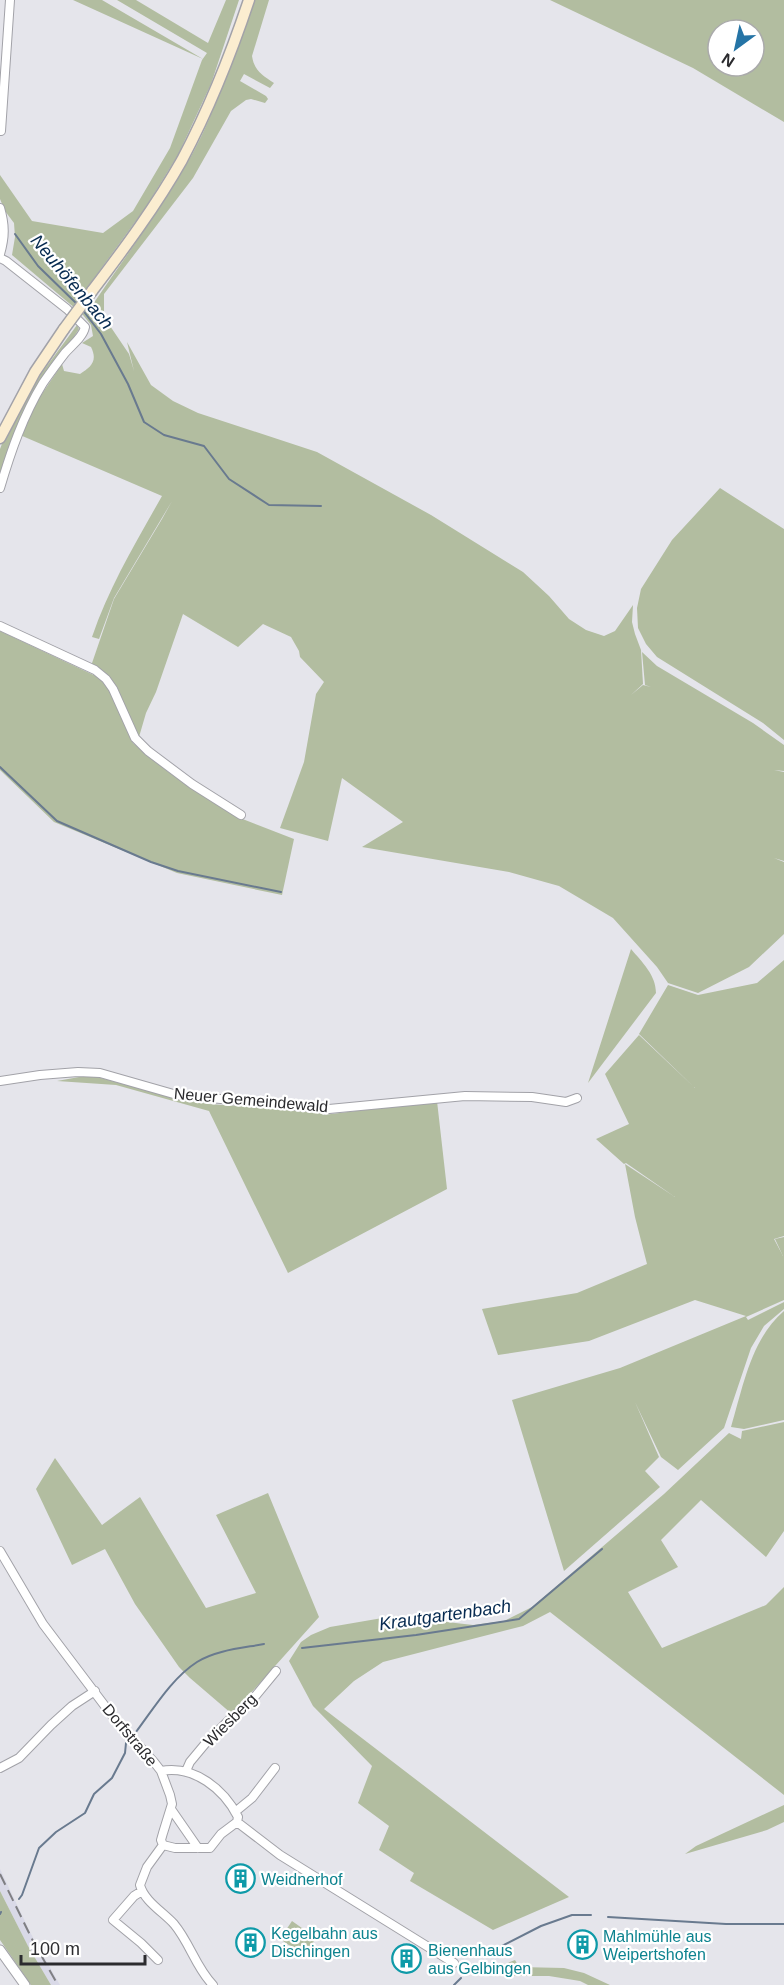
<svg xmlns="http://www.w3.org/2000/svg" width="784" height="1985" font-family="Helvetica,sans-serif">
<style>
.built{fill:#d9d9e7}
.green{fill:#b2bda0;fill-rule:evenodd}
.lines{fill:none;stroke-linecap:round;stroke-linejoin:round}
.stream{stroke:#697a8f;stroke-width:2}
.minor-casing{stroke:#a2a2a8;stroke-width:10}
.tertiary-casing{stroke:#a2a2a8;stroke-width:11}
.secondary-casing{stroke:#a2a2a8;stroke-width:13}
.minor{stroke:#fff;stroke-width:8}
.tertiary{stroke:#fff;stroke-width:9}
.secondary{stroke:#fbedd0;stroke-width:10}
.rail{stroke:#7f7f83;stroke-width:2;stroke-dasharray:12 6;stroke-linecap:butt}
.secondary-bridge-casing{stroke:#a2a2a8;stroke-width:13;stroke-linecap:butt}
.secondary-bridge{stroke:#fbedd0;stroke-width:10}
.labels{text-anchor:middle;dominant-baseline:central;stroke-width:4.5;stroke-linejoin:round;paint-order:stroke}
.street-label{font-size:16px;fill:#2b2b2e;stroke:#fff}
.culture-label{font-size:16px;fill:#0d838f;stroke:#fff;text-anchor:start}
.water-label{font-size:18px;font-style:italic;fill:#062a50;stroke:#fff}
</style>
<rect width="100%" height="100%" fill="#e5e5eb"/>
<path class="built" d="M0,1869L31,1934L60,1985H51L28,1946L0,1891Z"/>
<path class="green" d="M73,0H102L203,59Z
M117,0H136L208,43L226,0H239L211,84L178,155L146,207L79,299L91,307C124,258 161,210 190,158C218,109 232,53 251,0H269L252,56C254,70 262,75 274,83L270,88L244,74L240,81L266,96L268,99L265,103L251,99L246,100L231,111L193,178L104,294V317L129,354L134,371L127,342L151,385L173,401L198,413L317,452L431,515L523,572L549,596L569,619L586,630L604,636L615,631L633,605L632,622L635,634L641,650L643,684L631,695L643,685L651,687L645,685L642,652L657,666L753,723L784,745V771L774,770L784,772V861L774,858L784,862V934L749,967L698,993L668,983L657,967L613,918L559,886L509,872L362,847L403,822L342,778L328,841L280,828L304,762L316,694L324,682L300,657L299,651L291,637L263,624L238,647L183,614L156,692L146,713L139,737C124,712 121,678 91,666L114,599L162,519L172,501L114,598L99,639L92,637C109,587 136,542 162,496L20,435L27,416L62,364L64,371L80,374C91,367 98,361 91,347L82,343L93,336L91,325L83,315L12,255L15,237L14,223L5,211L0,199V175L32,221L103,233L133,211L170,148L202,60L207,53Z
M550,0H784V122L693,68ZM718,30H754V66H718Z
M77,325L79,329C67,349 51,366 38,386C19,414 10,445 0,477V449L5,436L41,374Z
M720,488L784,529V740L763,723L657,657L646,644L638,628L637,608L641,589L672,540Z
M0,631L100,678L111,690L133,743L167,771L213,802L240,818L294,839L282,895L177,873L54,822L0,770Z
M631,949C642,962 656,975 656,993L588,1083Z
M784,960V1236L774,1239L783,1256L775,1239L784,1237V1300L746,1317L748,1320L784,1302V1309L764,1326L751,1348L724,1428L678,1470L661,1457L635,1402L659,1457L645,1471L660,1487L564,1571L512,1400L620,1368L746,1316L695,1300L589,1341L498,1355L482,1309L577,1293L647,1264L635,1217L625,1164L675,1197L626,1163L624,1164L596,1139L629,1124L605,1074L639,1035L695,1088L639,1034L668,985L698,995L757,983Z
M90,1075L163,1095L208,1104L320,1111L323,1115L437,1101L447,1189L288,1273L209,1111L116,1085L57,1081Z
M784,1311V1420L744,1429L731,1427C743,1387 751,1339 784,1311Z
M784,1422V1531L766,1557L701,1500L661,1540L678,1567L628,1592L662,1648L766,1605L784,1587V1795L550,1612L523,1626L383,1662L354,1681L324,1709L569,1897L493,1930L410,1881L414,1873L379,1850L389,1826L358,1803L372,1766L313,1706L289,1661L301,1642L311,1635L330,1627L394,1616L473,1625L504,1621L532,1607L664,1494L729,1433L741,1439L742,1431Z
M55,1458L102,1525L140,1497L206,1608L256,1593L216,1515L268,1493L319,1617L232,1714L190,1678L179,1667L135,1604L105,1549L72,1565L36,1489Z
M784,1805V1822L767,1830L685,1854L696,1846Z
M0,1891L28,1946L51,1985H31L0,1940Z
M292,1921L316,1938L305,1956L280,1939Z
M515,1960L519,1967L564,1968L584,1973L610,1985H588L580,1981L549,1976H515L487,1973L486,1969L497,1967Z"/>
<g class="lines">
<path class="stream" d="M15,234L38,266L78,305
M82,309L101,334L128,384L144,422L164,435L204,446L229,479L269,505L321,506
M0,767L57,821L151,862L178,871L281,892
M302,1648L416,1635L519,1619L602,1549
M136,1732C154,1708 172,1678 197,1662C216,1650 243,1648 264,1644
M19,1899L22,1895L39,1848L56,1832L85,1813L94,1794L112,1778L125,1753L126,1743
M0,1914L1,1912
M608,1917L726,1924H784
M469,1955L490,1952L541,1926L572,1915H591
M454,1985L461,1978"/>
<defs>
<path id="minor" d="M1,131L10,0
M0,208C5,225 5,237 0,254
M0,258L6,261L67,309L85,327C83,337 72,345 65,353C58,362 50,373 43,383C23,416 11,451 0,488
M0,626L95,670L106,679L113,689L135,738L148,751L192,784L241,815
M0,1081L40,1075L78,1072L100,1073L177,1095L329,1109L465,1096L532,1097L566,1102L577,1098
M0,1551L43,1624L114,1718L154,1762L161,1771L170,1795L172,1804L163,1833L161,1840L163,1845L147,1867L140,1885C144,1901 163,1912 174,1924C190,1943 196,1968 213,1985
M0,1768L19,1758L51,1725L72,1706L95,1691
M161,1771C194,1765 224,1789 238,1817L237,1822L280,1855L454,1963
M186,1771L190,1762L205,1744L230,1719L248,1705L276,1671
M171,1809L198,1848
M235,1812L252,1798L275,1768
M163,1845L175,1848H210L221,1834L237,1822
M142,1891L134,1896L113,1920L141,1943L158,1960"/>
<path id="tertiary" d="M0,1950L25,1985"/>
<path id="secondary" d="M92,291C124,249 156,206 182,160C209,109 231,54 249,0
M0,438L35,372L64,329"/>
</defs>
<use href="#minor" class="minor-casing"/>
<use href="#tertiary" class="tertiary-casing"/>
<use href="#secondary" class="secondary-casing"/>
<use href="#minor" class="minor"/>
<use href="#tertiary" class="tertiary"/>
<use href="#secondary" class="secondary"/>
<path class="rail" d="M0,1874L34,1943L58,1985"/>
<defs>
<path id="secondary-bridge" d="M64,329L92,291"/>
</defs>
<use href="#secondary-bridge" class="secondary-bridge-casing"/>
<use href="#secondary-bridge" class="secondary-bridge"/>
</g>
<defs>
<symbol id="building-ring" viewBox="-11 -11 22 22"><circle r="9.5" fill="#fff" stroke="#0f9aa8" stroke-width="1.5"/><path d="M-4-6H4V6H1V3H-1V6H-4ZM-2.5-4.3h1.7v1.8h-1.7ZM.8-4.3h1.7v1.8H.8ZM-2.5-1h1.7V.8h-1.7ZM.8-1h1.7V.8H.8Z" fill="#0f9aa8"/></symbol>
</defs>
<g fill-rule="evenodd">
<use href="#building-ring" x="224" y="1862" width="33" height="33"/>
<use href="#building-ring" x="234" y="1926" width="33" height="33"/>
<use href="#building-ring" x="566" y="1928" width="33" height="33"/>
<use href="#building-ring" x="390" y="1942" width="33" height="33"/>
</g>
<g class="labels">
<g class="street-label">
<text transform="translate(251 1100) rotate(5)">Neuer Gemeindewald</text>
<text transform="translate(230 1720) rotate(-45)">Wiesberg</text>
<text transform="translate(130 1735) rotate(50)">Dorfstraße</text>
</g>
<g class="culture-label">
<text x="261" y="1879">Weidnerhof</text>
<text x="271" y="1933">Kegelbahn aus<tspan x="271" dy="18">Dischingen</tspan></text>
<text x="603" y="1936">Mahlmühle aus<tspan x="603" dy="18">Weipertshofen</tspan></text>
<text x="428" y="1950">Bienenhaus<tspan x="428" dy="18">aus Gelbingen</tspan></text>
</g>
<g class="water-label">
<text transform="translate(72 282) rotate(50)">Neuhöfenbach</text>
<text transform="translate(445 1615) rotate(-8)">Krautgartenbach</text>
</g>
</g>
<g transform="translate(736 48) rotate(213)"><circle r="28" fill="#ffffff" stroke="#aaaaab" stroke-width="1.5"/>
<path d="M0-4.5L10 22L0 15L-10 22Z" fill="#2574a6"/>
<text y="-9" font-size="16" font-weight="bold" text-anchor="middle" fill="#2b2b2e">N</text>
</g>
<path d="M21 1955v9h124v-9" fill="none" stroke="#2b2b2e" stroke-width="3"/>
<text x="30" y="1955" font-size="18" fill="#2b2b2e" stroke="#ffffff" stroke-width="4.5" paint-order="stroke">100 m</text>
</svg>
